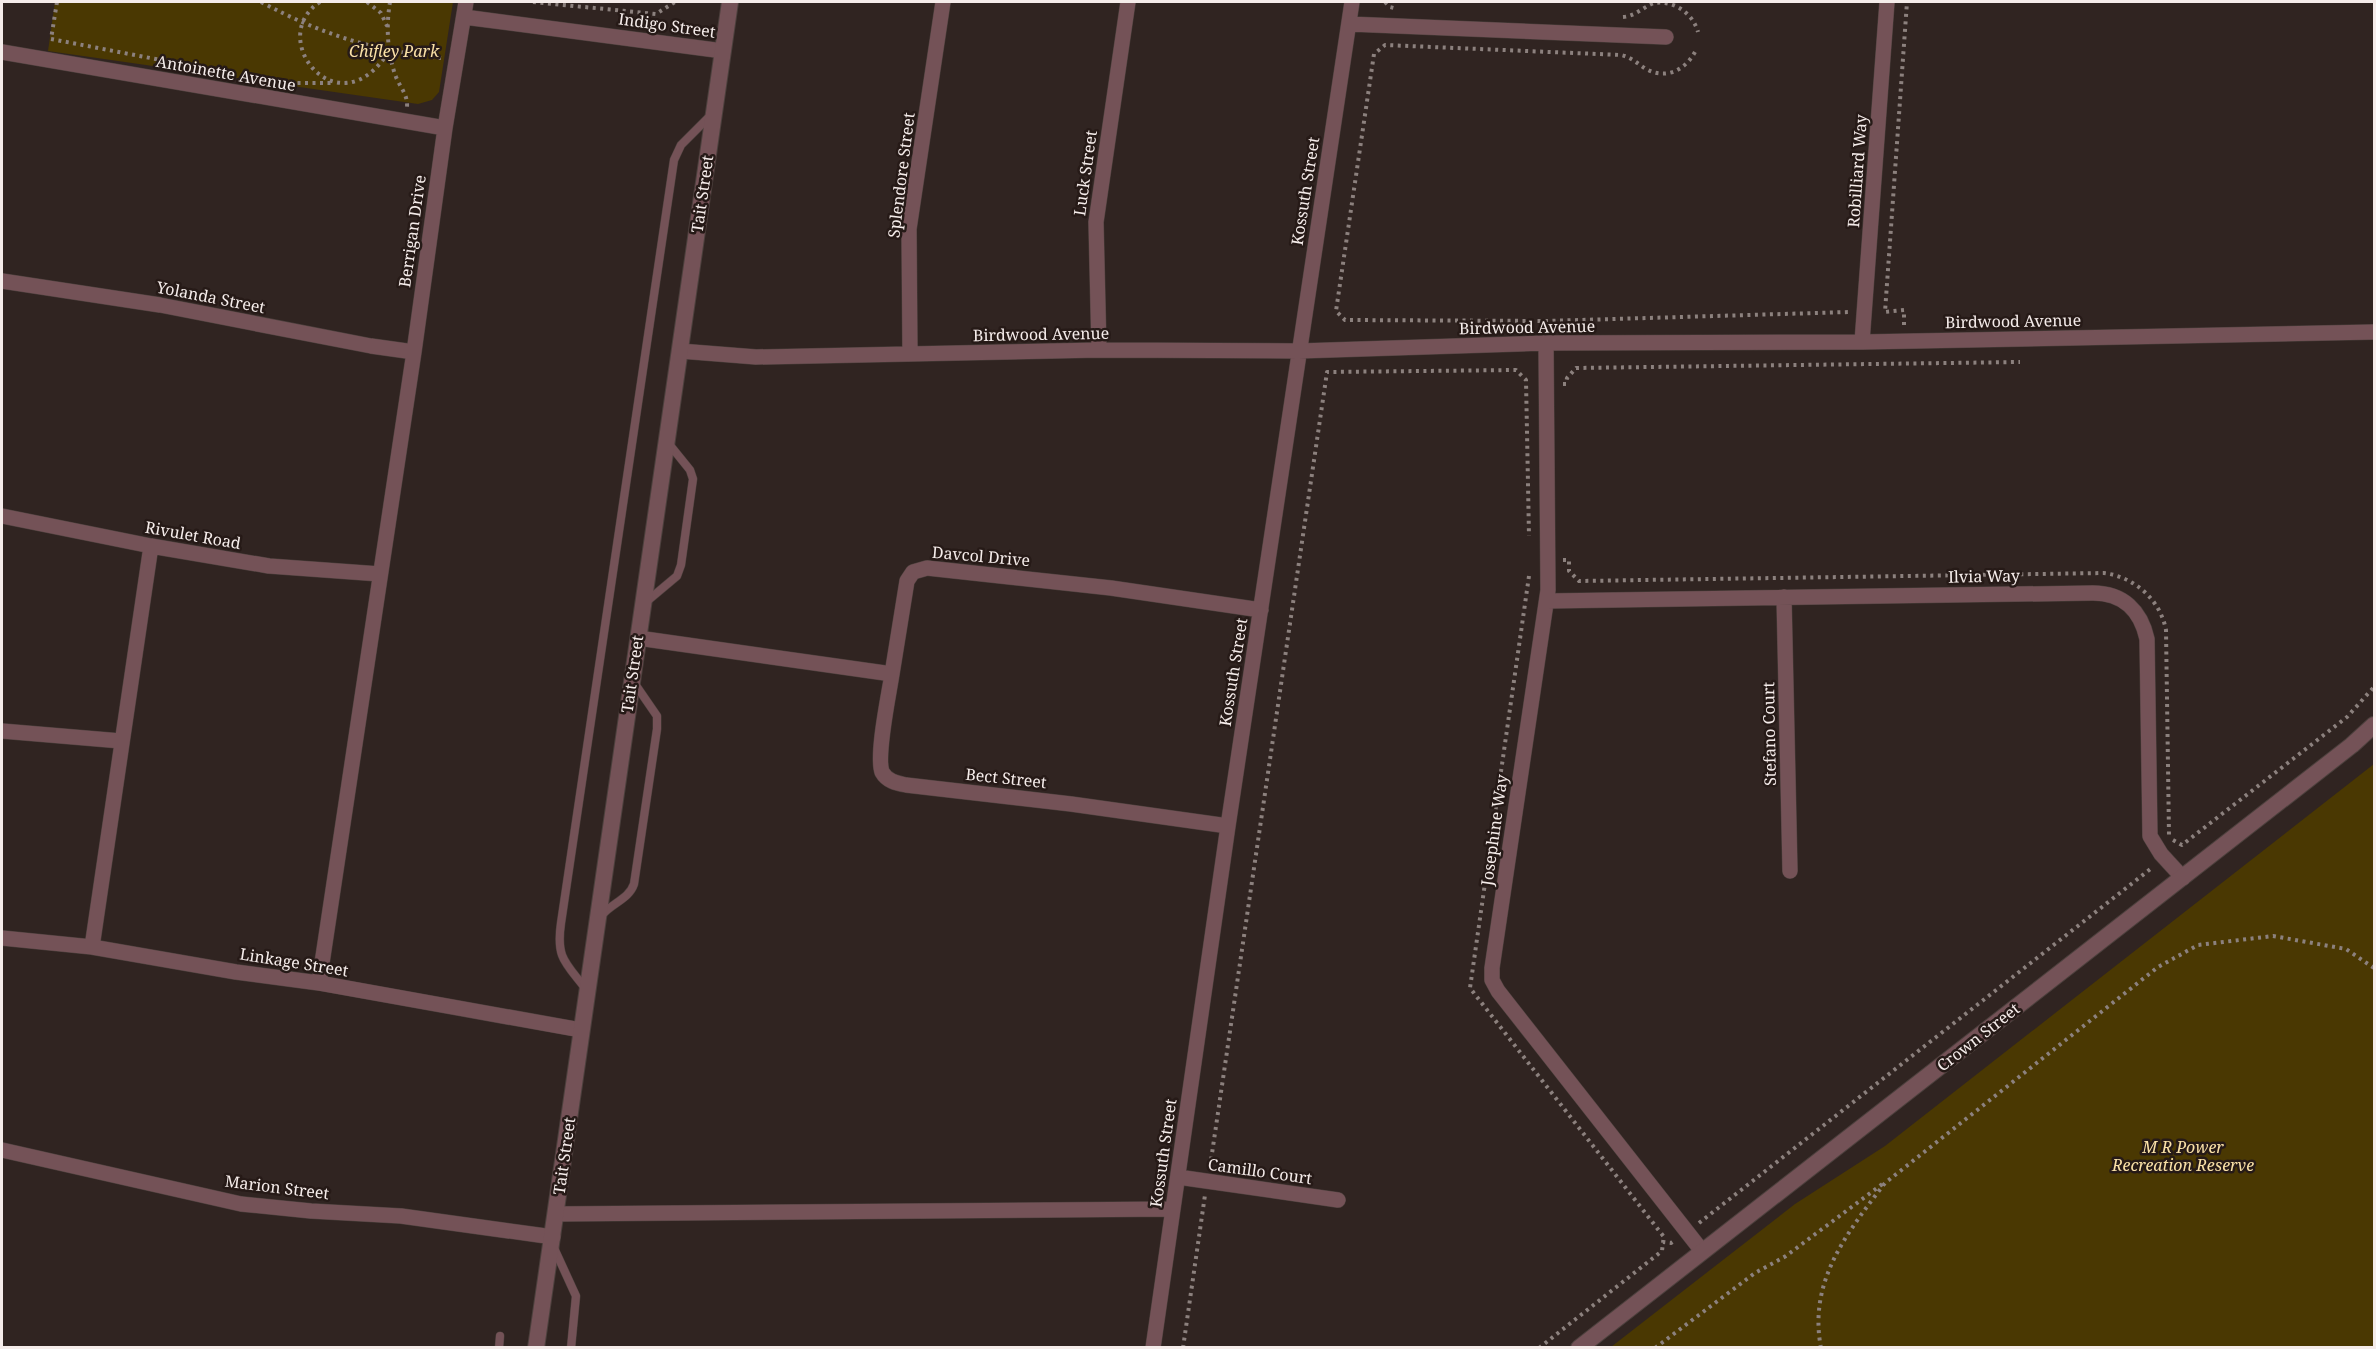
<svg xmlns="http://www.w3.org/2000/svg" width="2376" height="1349" font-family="'Noto Serif',serif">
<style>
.green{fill:#4a3802}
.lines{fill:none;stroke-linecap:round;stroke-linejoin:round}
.service-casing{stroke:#4c403d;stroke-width:9}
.minor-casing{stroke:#4c403d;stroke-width:16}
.tertiary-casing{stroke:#4c403d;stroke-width:18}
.path{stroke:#8c817e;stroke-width:4;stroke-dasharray:3 4.5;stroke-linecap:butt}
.service{stroke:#745257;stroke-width:8}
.minor{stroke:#745257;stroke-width:15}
.tertiary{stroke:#745257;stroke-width:16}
.labels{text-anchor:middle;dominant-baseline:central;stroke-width:5;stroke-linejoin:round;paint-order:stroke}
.street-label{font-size:16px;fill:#f5ecea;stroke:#261a17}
.park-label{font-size:16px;font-style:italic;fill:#fae1a7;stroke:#261a17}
</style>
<rect width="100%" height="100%" fill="#302421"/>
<path class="green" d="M55,2H453L439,92L432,100L418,104L48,51Z
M2374,764V1347H1611L1795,1204L1885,1146Z"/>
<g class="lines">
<defs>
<path id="service" d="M646,602L677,576L681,565L693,479L690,470L669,444
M602,915C612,903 629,899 634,884L657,729V716L635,684
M585,988C565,962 556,958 561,923L674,160L681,145L710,116
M554,1248L576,1296L571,1348
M499,1348L500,1336"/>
<path id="minor" d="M464,17L723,51
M1349,24L1666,37
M2,52L445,128
M2,281L160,305L371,346L414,352
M1862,342L1887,2
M1546,343L1548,590L1492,968V980L1498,991L1702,1251
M1099,350L1096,222L1128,2
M680,351L756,357L1099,350L1299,351L1546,343L1862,342L2374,332
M910,354L909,229L943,2
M2,516L151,546L269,566L380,574
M1784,597L1790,871
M1547,601L2093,593C2123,593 2141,611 2147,639L2150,836L2161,854L2183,878
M638,638L892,674L907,581L913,572L927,568L1111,588L1261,610
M892,674C889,694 876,755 882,772C887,781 896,783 906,785L1071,804L1228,826
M2,731L121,741
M2,938L92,947L236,972L319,983L581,1030
M92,947L151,546
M319,983L414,352L445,128L466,2
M2,1150L241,1204L311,1211L401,1216L553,1237
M1178,1177L1338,1200
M556,1214L1173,1209
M1153,1348L1228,826L1352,2"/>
<path id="tertiary" d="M536,1348L730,2
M1579,1348L2352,745L2374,725"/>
</defs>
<use href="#service" class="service-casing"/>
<use href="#minor" class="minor-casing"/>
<use href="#tertiary" class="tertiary-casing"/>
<path class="path" d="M57,2L51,39L192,66
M261,2C323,35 372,50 441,58
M320,2C264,38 339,132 389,51
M367,2L381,13L387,26
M390,2C386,26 387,53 396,77C400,87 408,95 407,107
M533,2L656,14L675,2
M1385,2L1390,7L1394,8
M1623,17C1636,16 1643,7 1654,3C1675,0 1693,14 1698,32
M1695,52C1685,70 1666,80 1646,69C1638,64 1631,57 1621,55L1385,45L1374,54L1336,311L1345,320L1546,321L1850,312
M290,83H335
M1904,325V310L1885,312L1907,2
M1563,384H1566L1567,378L1576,368L2020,362
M1563,560H1569V571L1579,581L2104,573C2134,577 2160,599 2166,630L2169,835
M1529,576L1470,988L1664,1237L1663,1242
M2173,840L2182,845L2347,717L2374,687
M1210,1167L1327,372L1516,370L1526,380L1529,536
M1699,1223L2153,867
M1183,1348L1205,1195
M1539,1348L1662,1251L1663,1242L1671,1243L1676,1240
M1655,1348L1755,1273L1786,1256L1885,1182
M1821,1348C1808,1281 1847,1233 1885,1183L2158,967L2198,945L2273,936L2346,949L2374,968"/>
<use href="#service" class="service"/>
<use href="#minor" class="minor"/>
<use href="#tertiary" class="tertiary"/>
</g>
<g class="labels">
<g class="street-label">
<text transform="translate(667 25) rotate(8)">Indigo Street</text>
<text transform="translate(226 73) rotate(10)">Antoinette Avenue</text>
<text transform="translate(1857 171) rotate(-86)">Robilliard Way</text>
<text transform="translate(1085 173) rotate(-82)">Luck Street</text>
<text transform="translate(901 175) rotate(-83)">Splendore Street</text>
<text transform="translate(1305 191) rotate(-81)">Kossuth Street</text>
<text transform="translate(702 194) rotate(-82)">Tait Street</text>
<text transform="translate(412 231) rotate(-82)">Berrigan Drive</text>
<text transform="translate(211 297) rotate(11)">Yolanda Street</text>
<text transform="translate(2013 321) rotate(-1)">Birdwood Avenue</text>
<text transform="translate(1527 327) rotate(-1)">Birdwood Avenue</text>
<text transform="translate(1041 334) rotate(-1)">Birdwood Avenue</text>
<text transform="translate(193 535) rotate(10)">Rivulet Road</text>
<text transform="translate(981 556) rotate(5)">Davcol Drive</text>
<text transform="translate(1984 576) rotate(-1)">Ilvia Way</text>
<text transform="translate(1233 672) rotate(-81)">Kossuth Street</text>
<text transform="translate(632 674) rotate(-82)">Tait Street</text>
<text transform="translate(1769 734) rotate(-91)">Stefano Court</text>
<text transform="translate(1006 778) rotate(6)">Bect Street</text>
<text transform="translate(1494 830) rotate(-82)">Josephine Way</text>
<text transform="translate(294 962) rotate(9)">Linkage Street</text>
<text transform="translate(1978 1037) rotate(-38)">Crown Street</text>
<text transform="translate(1163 1153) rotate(-82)">Kossuth Street</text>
<text transform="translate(564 1156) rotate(-82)">Tait Street</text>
<text transform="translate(1260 1171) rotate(8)">Camillo Court</text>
<text transform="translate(277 1187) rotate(7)">Marion Street</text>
</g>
<g class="park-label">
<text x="394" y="51">Chifley Park</text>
<text x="2183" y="1147">M R Power<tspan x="2183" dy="18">Recreation Reserve</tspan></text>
</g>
</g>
<rect width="2376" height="1349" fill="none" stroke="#f5ecea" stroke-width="6"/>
</svg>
